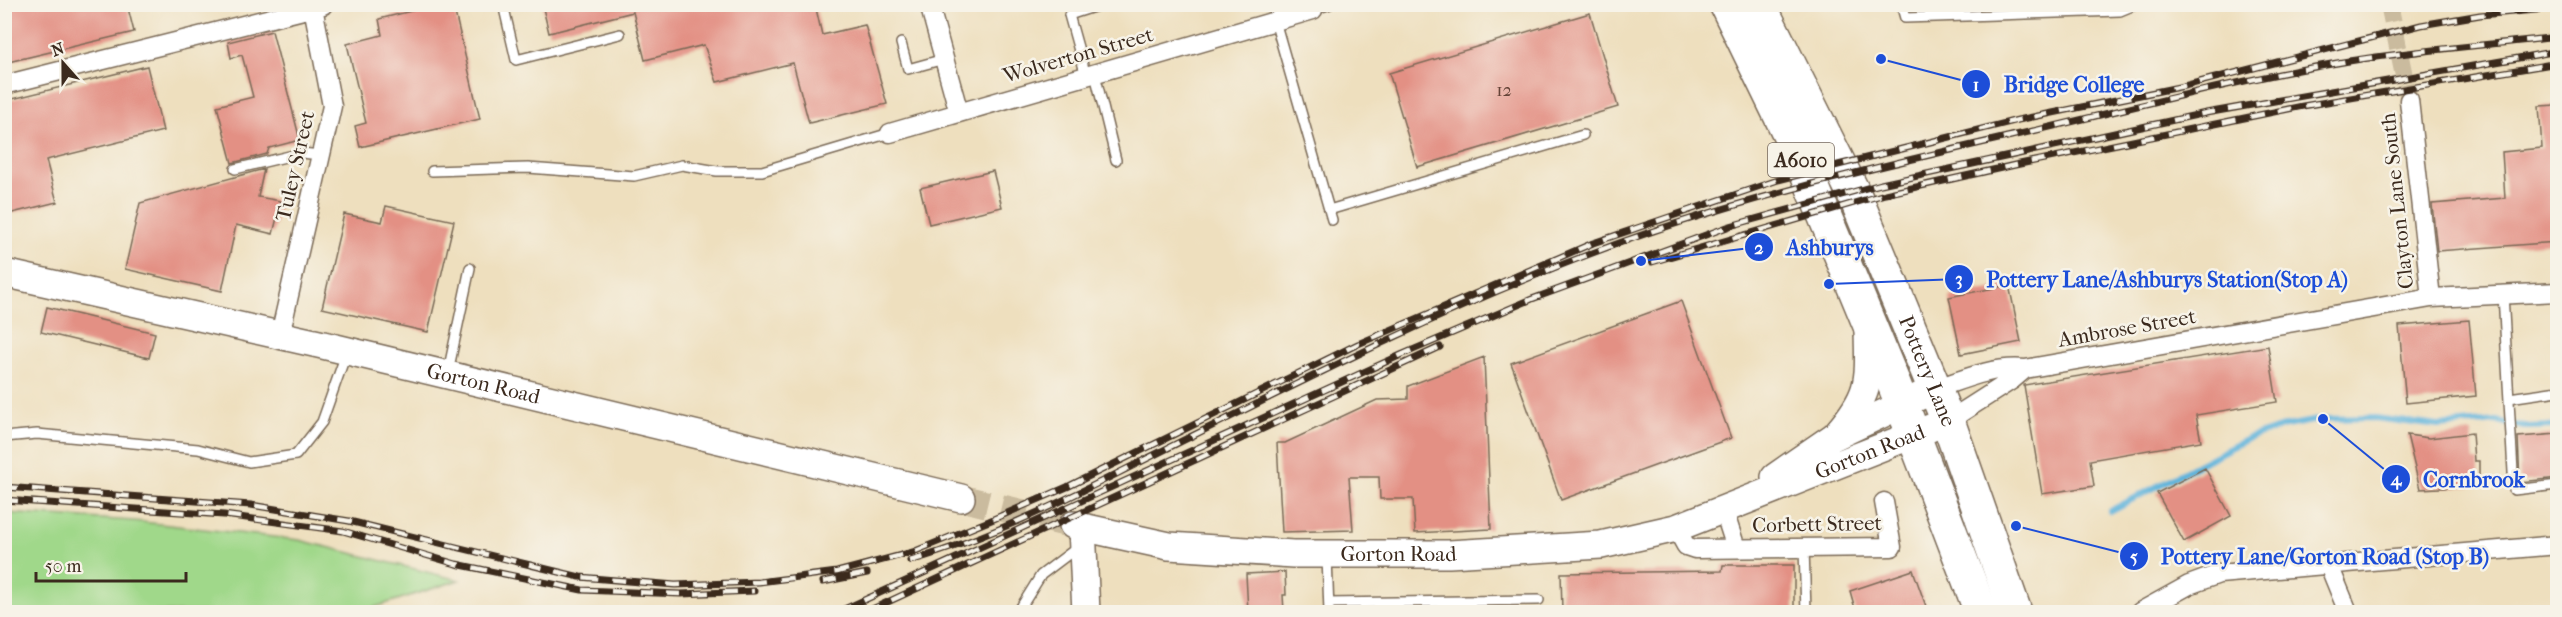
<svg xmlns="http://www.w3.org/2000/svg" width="2562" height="617" font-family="'IM FELL French Canon',serif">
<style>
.green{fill:#a0d88a;stroke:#6e8154;stroke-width:1.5}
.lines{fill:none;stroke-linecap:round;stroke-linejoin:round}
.stream{stroke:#5fb4db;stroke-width:6}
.building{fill:#e39084}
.street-tunnel{stroke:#cabb9e;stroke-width:18;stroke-dasharray:18 9;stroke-linecap:butt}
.secondary-tunnel{stroke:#cabb9e;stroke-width:27;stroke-dasharray:27 14;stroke-linecap:butt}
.lane-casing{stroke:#7a6956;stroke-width:12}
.street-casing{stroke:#7a6956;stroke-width:21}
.secondary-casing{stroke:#7a6956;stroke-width:30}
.highway-casing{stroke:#7a6956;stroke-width:36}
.lane{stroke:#fff;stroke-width:9}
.street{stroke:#fff;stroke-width:18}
.secondary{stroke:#fff;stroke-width:27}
.highway{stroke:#fff;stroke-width:33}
.rail-casing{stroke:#3b2a1e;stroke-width:7}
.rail{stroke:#f7f3e8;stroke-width:4.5;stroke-dasharray:14;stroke-linecap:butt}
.labels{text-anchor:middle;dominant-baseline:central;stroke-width:5;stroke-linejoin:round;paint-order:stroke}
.number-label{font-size:18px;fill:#654438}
.shield{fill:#f7f3e8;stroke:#73665b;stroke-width:1.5}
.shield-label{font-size:20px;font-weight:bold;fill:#3b2a1e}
.street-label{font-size:21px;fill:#3b2a1e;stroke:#f7f3e8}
.leader{fill:none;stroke:#1d4ed8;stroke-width:2}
.callout-dot{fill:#1d4ed8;stroke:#f7f3e8;stroke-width:2}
.mark-label{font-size:18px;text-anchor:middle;font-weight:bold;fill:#fff}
.callout-label{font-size:22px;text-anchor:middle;font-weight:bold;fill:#1d4ed8;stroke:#f7f3e8;stroke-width:5;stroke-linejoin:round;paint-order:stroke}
</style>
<rect width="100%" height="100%" fill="#f7f3e8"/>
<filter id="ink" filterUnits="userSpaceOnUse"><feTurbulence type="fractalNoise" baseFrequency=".0167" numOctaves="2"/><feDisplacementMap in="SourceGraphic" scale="12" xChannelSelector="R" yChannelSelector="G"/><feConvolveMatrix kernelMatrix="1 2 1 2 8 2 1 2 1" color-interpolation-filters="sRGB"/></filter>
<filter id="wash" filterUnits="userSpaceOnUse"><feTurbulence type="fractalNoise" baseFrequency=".008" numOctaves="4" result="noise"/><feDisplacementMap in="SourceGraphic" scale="24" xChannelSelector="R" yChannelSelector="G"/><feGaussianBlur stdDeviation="1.35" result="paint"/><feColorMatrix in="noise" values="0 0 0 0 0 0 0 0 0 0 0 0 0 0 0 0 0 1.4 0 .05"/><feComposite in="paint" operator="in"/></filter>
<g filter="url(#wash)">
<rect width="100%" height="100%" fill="#eedfbe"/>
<path class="green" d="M5,513L134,521L299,540L459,580L360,612H5Z"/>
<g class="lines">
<path class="stream" d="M2110,511L2251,437L2286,426L2323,419L2375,418L2438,426L2497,421L2524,427L2558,426"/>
</g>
<g id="blocks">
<path class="building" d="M4,4H127L134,32L4,63Z
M439,4H453L480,119L360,147L355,126L366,123L347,44L382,35L379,19Z
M542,4H815L822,35L865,25L887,104L809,123L793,63L717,82L704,45L645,60L633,12L549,33Z
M1590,13L1618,107L1417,167L1389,73Z
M272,31L300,140L269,148L267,154L232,163L217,106L253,97L242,55L231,58L228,42Z
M147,66L163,131L46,160L57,202L4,215V101Z
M2558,105V242L2437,251L2432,204L2505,198L2502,152L2542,148L2539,106Z
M264,169L258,197L281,201L273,234L236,225L222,291L125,269L140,203Z
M993,171L1002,207L929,224L920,188Z
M386,206L454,221L428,332L322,308L344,214L382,222Z
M2009,285L2021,342L1961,354L1949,297Z
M1681,301L1731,438L1561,500L1511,363Z
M47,307L155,333L149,358L41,332Z
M2469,320L2476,396L2406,403L2399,326Z
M2268,346L2277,402L2196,415L2201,441L2090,460L2094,486L2042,494L2024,385Z
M1484,357L1491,529L1415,533L1413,499H1380L1379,477H1349L1353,530L1282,532L1277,443H1285L1377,400L1408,399V386Z
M2472,433L2474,461H2479V486L2420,489L2407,435L2429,438Z
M2558,434V478L2520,482L2518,437Z
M2205,468L2231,516L2184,542L2157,493Z
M1723,565H1794V612H1562L1561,573L1722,571Z
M1913,570L1928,612H1856L1850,591Z
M1285,572L1286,595H1283L1284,612H1248L1246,574Z"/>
</g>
</g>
<g filter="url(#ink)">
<use href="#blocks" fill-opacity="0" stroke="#7a6956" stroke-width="1.5"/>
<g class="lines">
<path class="street-tunnel" d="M2389,4L2409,100"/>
<path class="secondary-tunnel" d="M961,498L1073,525"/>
<defs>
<path id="lane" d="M503,4L516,60L620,34
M1901,4L1905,18L2120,11L2137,4
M1313,10L1330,4
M1275,21L1332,220
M901,43L908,69L944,59
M1095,74L1116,160
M1086,76L1069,15L1103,4
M235,169L302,153L320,155
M432,171L528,168L634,176L682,165L717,171H762L890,133
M1329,210L1583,135
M2503,294L2514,490L2558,485
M448,372L470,268
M2509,398L2558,391
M4,437L37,434L198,449L249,462L296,455L322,422L346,354
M1804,548L1806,612
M1327,556L1329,612
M1329,603L1539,600
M1018,612L1041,575L1078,547"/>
<path id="street" d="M929,4L959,113
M4,85L323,5
M2409,100L2431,298
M890,133L1313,10
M280,335L332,106L313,7
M1935,389C1964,379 1993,366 2025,369L2431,298L2558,292
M1948,421L2012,380L2025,369
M1723,508L1736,548
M1676,528L1686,546L1695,549L1892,547L1884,502
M2328,563L2348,612
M2140,612L2189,585L2219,574L2558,545"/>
<g id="secondary">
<path id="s1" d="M4,273L323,345L961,498"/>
<path d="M1838,432C1872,393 1869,379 1868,330"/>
<path d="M1775,477L1833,437L1935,389"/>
<path id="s2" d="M1073,525L1169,546L1293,554H1449L1601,545L1676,528L1948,421"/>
<path d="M1082,528L1086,612"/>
</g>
<g id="highway">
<path d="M1726,4L1799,154L1894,384L1981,612"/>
<path id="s3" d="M1759,4L1855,196L1948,421L2015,612"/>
</g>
</defs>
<use href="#lane" class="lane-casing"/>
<use href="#street" class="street-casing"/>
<use href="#secondary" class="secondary-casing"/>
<use href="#highway" class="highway-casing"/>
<use href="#lane" class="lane"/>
<use href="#street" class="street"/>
<use href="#secondary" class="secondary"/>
<use href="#highway" class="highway"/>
<defs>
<path id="rail" d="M1652,262L1885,194L2015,165L2303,106L2558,63
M4,487L251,505L349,521L580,577L675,585L759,582L837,572L913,552L989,521L1067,487L1358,344L1593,243L1778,180L2018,120L2184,86L2421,25L2480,15L2558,8
M4,500L224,515L343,531L456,564L582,590L681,594L754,591
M910,561C1007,533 1099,482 1190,437C1322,371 1456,304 1595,252C1729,201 1868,169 2007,137C2121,111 2234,80 2349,61C2418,50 2488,45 2558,37
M823,582L867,573
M838,612L1401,355L1532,299L1730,226L1881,184L2206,113L2558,51
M866,612L1440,347"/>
</defs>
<use href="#rail" class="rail-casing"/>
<use href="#rail" class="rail"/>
</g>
</g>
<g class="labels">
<g class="number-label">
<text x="1504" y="90">12</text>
</g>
<rect class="shield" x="1768" y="143" width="66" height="34" rx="4.5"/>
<g class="shield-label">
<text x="1801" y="160">A6010</text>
</g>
<g class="street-label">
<text transform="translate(1078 55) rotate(-16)">Wolverton Street</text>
<text transform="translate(295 166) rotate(-77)">Tuley Street</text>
<text transform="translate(2397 201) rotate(-96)">Clayton Lane South</text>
<text transform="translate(2127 328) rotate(-10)">Ambrose Street</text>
<text stroke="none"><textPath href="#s3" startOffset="404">Pottery Lane</textPath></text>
<text stroke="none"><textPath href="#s1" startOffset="492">Gorton Road</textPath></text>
<text stroke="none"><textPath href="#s2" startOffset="816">Gorton Road</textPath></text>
<text transform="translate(1817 524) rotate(-1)">Corbett Street</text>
<text stroke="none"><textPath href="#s2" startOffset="328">Gorton Road</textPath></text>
</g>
</g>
<path class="leader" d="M1881 59L1976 84M1641 261L1759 247M1829 284L1959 279M2323 419L2396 479M2016 526L2134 556"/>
<g class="callout-dot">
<circle cx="1881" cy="59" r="6"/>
<circle cx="1641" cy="261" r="6"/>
<circle cx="1829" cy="284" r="6"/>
<circle cx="2323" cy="419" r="6"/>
<circle cx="2016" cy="526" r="6"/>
<circle cx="1976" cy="84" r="15"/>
<circle cx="1759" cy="247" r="15"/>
<circle cx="1959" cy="279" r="15"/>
<circle cx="2396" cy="479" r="15"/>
<circle cx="2134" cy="556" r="15"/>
</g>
<g class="mark-label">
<text x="1976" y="91">1</text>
<text x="1759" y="254">2</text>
<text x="1959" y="285">3</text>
<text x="2396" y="485">4</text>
<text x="2134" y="563">5</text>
</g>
<g class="callout-label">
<text x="2074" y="92">Bridge College</text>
<text x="1830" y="255">Ashburys</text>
<text x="2167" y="287">Pottery Lane/Ashburys Station(Stop A)</text>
<text x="2474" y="487">Cornbrook</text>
<text x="2325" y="564">Pottery Lane/Gorton Road (Stop B)</text>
</g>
<rect width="2562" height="617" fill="none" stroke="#f7f3e8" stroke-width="24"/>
<g transform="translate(63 63) rotate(339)" stroke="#f7f3e8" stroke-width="4.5" paint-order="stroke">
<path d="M0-4.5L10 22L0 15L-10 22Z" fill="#3b2a1e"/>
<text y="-9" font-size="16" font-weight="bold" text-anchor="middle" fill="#3b2a1e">N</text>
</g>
<path d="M36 572v9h150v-9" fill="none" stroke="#3b2a1e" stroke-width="3"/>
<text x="45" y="572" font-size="18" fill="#3b2a1e" stroke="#f7f3e8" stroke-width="4.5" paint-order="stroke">50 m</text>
</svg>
